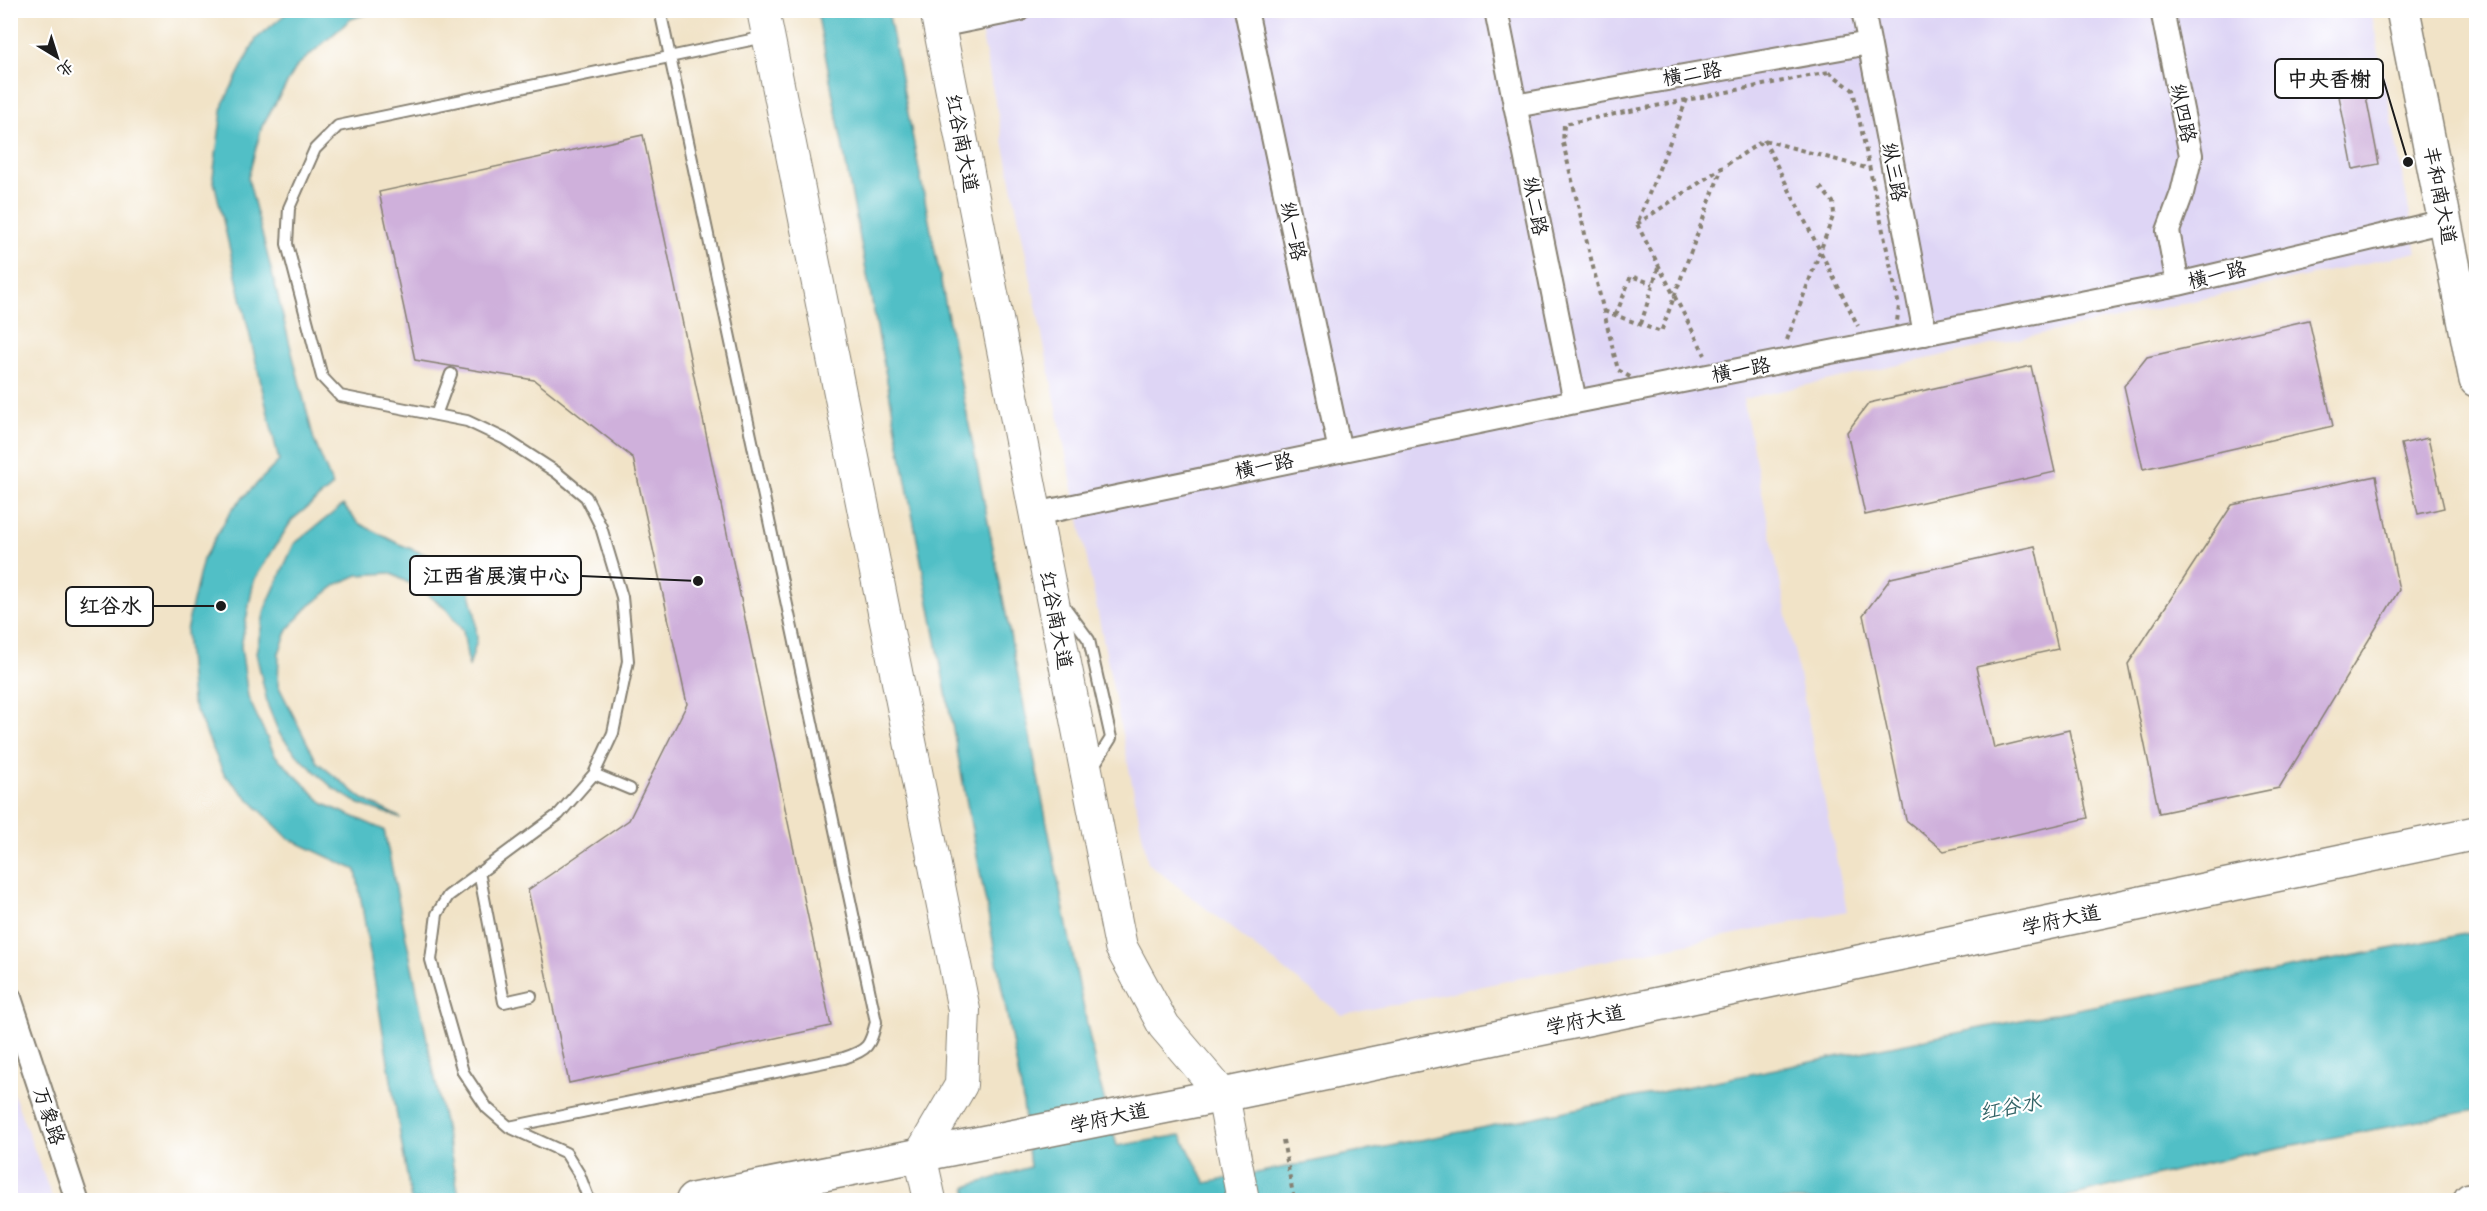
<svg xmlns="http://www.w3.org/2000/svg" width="2487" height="1211" font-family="Sriracha,'LXGW WenKai TC',sans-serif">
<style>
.built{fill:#ded5f5}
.water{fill:#51bfc6;stroke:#366e71;stroke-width:1.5}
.building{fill:#cfb0db}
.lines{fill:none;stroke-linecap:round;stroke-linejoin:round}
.service-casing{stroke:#868072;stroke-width:14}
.minor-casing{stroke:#868072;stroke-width:26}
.secondary-casing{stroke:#868072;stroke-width:34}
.primary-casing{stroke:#868072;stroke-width:36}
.path{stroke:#868072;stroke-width:4;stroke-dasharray:4.5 4.5;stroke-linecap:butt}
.service{stroke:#fff;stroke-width:10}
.minor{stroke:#fff;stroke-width:22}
.secondary{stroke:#fff;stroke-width:32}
.primary{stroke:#fff;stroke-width:33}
.labels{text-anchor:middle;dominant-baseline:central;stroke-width:4.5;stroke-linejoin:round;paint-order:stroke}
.street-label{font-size:20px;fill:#1c1c1c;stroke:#fff}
.water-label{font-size:21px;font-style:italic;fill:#346568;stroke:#fff}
.leader{fill:none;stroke:#1c1c1c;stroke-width:2}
.callout-dot{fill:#1c1c1c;stroke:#fff;stroke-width:2}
.callout{fill:#fff;stroke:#1c1c1c;stroke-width:2}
.callout-label{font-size:21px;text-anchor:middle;font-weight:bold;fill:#1c1c1c}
</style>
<rect width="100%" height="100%" fill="#fff"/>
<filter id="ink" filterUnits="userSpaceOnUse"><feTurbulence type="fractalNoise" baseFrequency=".0167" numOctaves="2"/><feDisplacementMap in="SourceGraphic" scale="12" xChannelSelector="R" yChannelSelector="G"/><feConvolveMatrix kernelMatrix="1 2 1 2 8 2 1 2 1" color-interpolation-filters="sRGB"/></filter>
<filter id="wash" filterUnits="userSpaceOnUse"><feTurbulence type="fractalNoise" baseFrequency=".008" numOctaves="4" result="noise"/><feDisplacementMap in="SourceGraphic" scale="24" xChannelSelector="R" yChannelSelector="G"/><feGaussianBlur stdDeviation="1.35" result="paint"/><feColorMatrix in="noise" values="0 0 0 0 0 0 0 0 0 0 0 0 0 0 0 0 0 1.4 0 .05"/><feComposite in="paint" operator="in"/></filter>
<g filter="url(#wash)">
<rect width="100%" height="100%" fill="#f1e3c7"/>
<path class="built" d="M977,11H2371L2417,252L1743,399L1847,911L1342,1015L1148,863Z
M10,1087H11L53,1200H11Z"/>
<path class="water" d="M289,11H376L351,19L297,66L262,126L248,178L314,440L333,486L292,520L254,580L241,646L248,697L275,755L324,804L384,830L460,1200H411L356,870L289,839L224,774L192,701L186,631L203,559L232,509L279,461L213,177L223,104L256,39Z
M817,11H888L1069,936L1097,1073L1117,1146L1181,1135L1206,1183L2006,1023L2476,932V1110L2242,1155L2053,1200H969L966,1187L1030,1167L1022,1094Z
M343,505L358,523L399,544L434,558L469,589L475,613L477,640L469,667L463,631L447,610L422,590L390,573L358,575L338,584L308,607L288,629L279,653L278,685L317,762L363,799L401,818L361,805L334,789L298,756L279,733L268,706L256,653L265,609L294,544Z"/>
<g id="blocks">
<path class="building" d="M2365,91L2379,164L2353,169L2339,96Z
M643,135L831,1026L569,1083L528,890L629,820L687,704L633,458L534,380L415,360L379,192Z
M2309,320L2333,426L2143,469L2124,386L2147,357Z
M2031,366L2055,472L1865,515L1847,432L1869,403Z
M2428,438L2444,508L2418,514L2401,444Z
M2376,476L2399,590L2279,788L2159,813L2128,664L2232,505Z
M2035,546L2058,649L1976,667L1994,748L2069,730L2088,818L1944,851L1906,820L1863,615L1891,578Z"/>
</g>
</g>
<g filter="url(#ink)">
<use href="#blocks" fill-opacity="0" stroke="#868072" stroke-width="1.5"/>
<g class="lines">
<defs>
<path id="service" d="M436,415L451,374
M1064,606L1089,640L1111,738L1093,767
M594,774L630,789
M479,872L504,1002L531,996
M509,1127L844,1058C868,1050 870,1046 876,1022L660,10
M589,1200L579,1174L566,1153L509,1127L487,1108L463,1072L431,960L437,914L448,896L559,814L594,774L613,733L628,661L622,597L601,527L586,497L556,472L505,439L467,421L340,396L322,377L287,244L289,208L315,149L338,126L765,37"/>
<path id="minor" d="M1246,10L1340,451
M1496,10L1575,402
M1863,10L1925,334
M2162,10L2191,155L2182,193L2168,231L2178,284
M939,26L1018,10
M1515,106L1869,43
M1035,514L1575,402L2178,284L2445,221
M10,998L77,1200"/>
<path id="secondary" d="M763,10L964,1010L961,1085L920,1155L930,1200
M936,10L1121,947L1164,1026L1223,1095L1243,1200"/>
<path id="primary" d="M2403,10L2476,380
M693,1200L1223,1095L2476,833
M2470,1200L2476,1199"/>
</defs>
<use href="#service" class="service-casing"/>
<use href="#minor" class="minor-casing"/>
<use href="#secondary" class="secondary-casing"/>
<use href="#primary" class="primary-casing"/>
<path class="path" d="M1829,72L1853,90L1899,306L1896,329L1889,334L1866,340L1644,385L1618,370L1563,143L1564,124Z
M1687,99L1637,224L1705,355
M1764,140L1858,326
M1637,224L1764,140L1870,169
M1604,311L1661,332L1722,168
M1616,315L1631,276L1653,284
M1641,324L1658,268
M1787,340L1834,214L1833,202L1820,187
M1283,1140L1294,1200"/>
<use href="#service" class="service"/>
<use href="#minor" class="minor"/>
<use href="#secondary" class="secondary"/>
<use href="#primary" class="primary"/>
</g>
</g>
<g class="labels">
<g class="street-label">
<text transform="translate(1692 74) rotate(-10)">横二路</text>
<text transform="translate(2183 113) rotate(78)">纵四路</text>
<text transform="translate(962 143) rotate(79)">红谷南大道</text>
<text transform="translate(1894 172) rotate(79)">纵三路</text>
<text transform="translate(2440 195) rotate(79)">丰和南大道</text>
<text transform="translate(1535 206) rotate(79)">纵二路</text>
<text transform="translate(1293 231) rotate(78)">纵一路</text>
<text transform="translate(2217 275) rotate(-14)">横一路</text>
<text transform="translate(1741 370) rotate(-11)">横一路</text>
<text transform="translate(1264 466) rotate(-12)">横一路</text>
<text transform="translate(1056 620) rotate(79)">红谷南大道</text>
<text transform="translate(2061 920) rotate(-12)">学府大道</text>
<text transform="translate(1585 1020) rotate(-12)">学府大道</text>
<text transform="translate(49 1116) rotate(72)">万象路</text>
<text transform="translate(1109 1118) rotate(-12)">学府大道</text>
</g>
<g class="water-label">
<text transform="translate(2010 1107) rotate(-11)">红谷水</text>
</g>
</g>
<path class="leader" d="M2408 162L2383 78M698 581L581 576M221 606L153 606"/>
<g class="callout-dot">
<circle cx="2408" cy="162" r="6"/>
<circle cx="698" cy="581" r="6"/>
<circle cx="221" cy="606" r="6"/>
</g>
<g class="callout">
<rect x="2275" y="59" width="108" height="39" rx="6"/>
<rect x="410" y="556" width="171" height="39" rx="6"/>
<rect x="66" y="587" width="87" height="39" rx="6"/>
</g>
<g class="callout-label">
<text x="2329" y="86">中央香榭</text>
<text x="496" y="583">江西省展演中心</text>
<text x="110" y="613">红谷水</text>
</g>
<rect width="2487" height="1211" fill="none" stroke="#fff" stroke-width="36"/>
<g transform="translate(57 57) rotate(142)" stroke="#ffffff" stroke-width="4.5" paint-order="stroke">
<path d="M0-4.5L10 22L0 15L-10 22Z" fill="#1c1c1c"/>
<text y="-9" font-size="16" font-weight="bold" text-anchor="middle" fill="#1c1c1c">北</text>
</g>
</svg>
